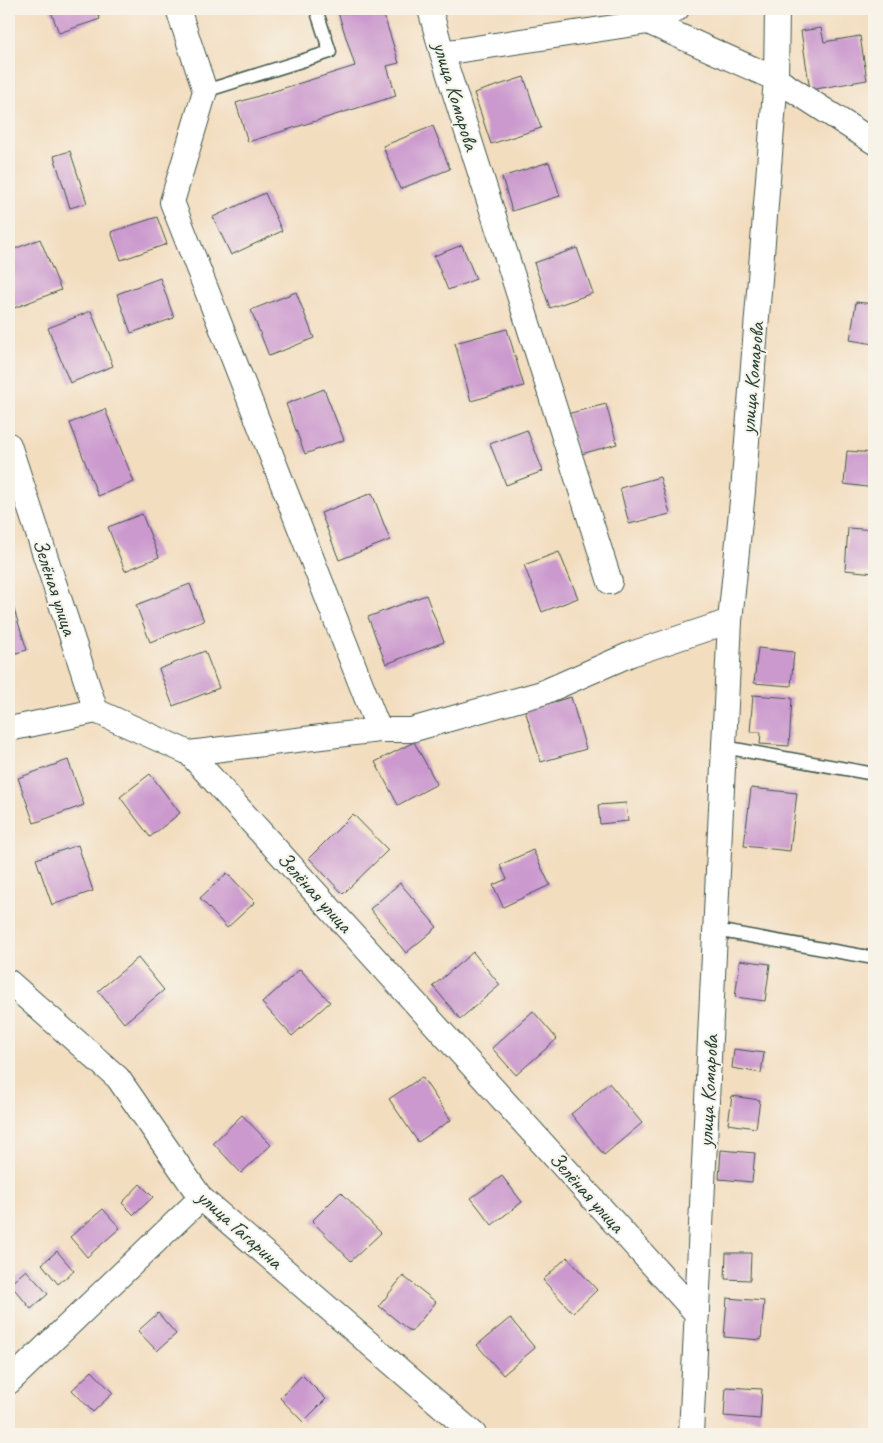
<svg xmlns="http://www.w3.org/2000/svg" width="883" height="1443" font-family="Caveat,sans-serif">
<style>
.building{fill:#cb99ce}
.lines{fill:none;stroke-linecap:round;stroke-linejoin:round}
.lane-casing{stroke:#3f5549;stroke-width:15}
.street-casing{stroke:#3f5549;stroke-width:26}
.lane{stroke:#fff;stroke-width:12}
.street{stroke:#fff;stroke-width:24}
.labels{text-anchor:middle;dominant-baseline:central;stroke-width:4;stroke-linejoin:round;paint-order:stroke}
.street-label{font-size:21px;fill:#1f3d34;stroke:#f7f3e8}
</style>
<rect width="100%" height="100%" fill="#f7f3e8"/>
<filter id="ink" filterUnits="userSpaceOnUse"><feTurbulence type="fractalNoise" baseFrequency=".02" numOctaves="2"/><feDisplacementMap in="SourceGraphic" scale="10" xChannelSelector="R" yChannelSelector="G"/><feConvolveMatrix kernelMatrix="1 2 1 2 8 2 1 2 1" color-interpolation-filters="sRGB"/></filter>
<filter id="wash" filterUnits="userSpaceOnUse"><feTurbulence type="fractalNoise" baseFrequency=".0096" numOctaves="4" result="noise"/><feDisplacementMap in="SourceGraphic" scale="20" xChannelSelector="R" yChannelSelector="G"/><feGaussianBlur stdDeviation="1.12" result="paint"/><feColorMatrix in="noise" values="0 0 0 0 0 0 0 0 0 0 0 0 0 0 0 0 0 1.4 0 .05"/><feComposite in="paint" operator="in"/></filter>
<g filter="url(#wash)">
<rect width="100%" height="100%" fill="#f3ddbf"/>
<g id="blocks">
<path class="building" d="M50,9H96L100,19L59,33Z
M337,9H382L399,63L387,66L396,96L248,142L236,103L355,66Z
M821,28L824,42L860,36L867,80L810,90L801,31Z
M9,40L13,51L9,52Z
M524,77L541,128L491,144L474,93Z
M433,126L450,169L400,189L383,146Z
M70,151L87,203L70,208L54,156Z
M549,162L560,196L512,211L502,177Z
M265,193L282,231L231,255L213,217Z
M157,217L167,244L121,260L111,232Z
M40,239L61,290L9,310V251Z
M462,245L476,279L448,290L434,256Z
M577,248L593,293L550,308L534,263Z
M160,278L174,318L131,333L117,294Z
M296,292L314,338L269,356L251,310Z
M856,302L874,304V344L850,340Z
M91,311L113,366L70,383L48,328Z
M507,329L524,386L471,401L455,343Z
M324,389L344,440L305,454L286,404Z
M606,404L617,444L578,455L567,414Z
M105,409L134,482L98,496L70,423Z
M527,430L543,471L506,485L490,444Z
M847,451L874,453V488L844,484Z
M660,477L670,514L629,524L620,488Z
M372,493L390,540L339,560L321,513Z
M142,514L159,557L125,571L108,527Z
M848,528L874,530V573L845,570Z
M559,552L578,598L542,612L524,565Z
M190,584L204,621L150,642L136,605Z
M9,594L27,650L9,655Z
M426,595L444,642L386,664L368,617Z
M758,648L794,652L791,686L754,683Z
M205,651L219,688L173,706L159,669Z
M753,695L792,698L789,746L760,744L761,732H750Z
M571,697L586,749L541,762L525,710Z
M414,742L437,784L398,805L375,762Z
M68,760L84,805L34,823L18,778Z
M150,774L180,813L150,837L120,797Z
M751,788L797,793L790,851L744,846Z
M626,803L628,821L600,824L598,805Z
M353,814L388,850L343,894L309,858Z
M78,845L93,891L52,905L36,859Z
M533,850L550,885L503,907L493,885L507,879L500,865Z
M227,873L255,902L227,928L200,898Z
M400,883L437,927L406,953L370,909Z
M473,952L500,985L460,1019L433,986Z
M138,958L164,990L124,1023L98,991Z
M740,960L770,964L765,1001L735,997Z
M300,969L330,1002L292,1036L262,1003Z
M533,1011L557,1039L516,1075L492,1048Z
M734,1049L764,1053L761,1073L732,1068Z
M422,1077L451,1120L418,1142L389,1099Z
M609,1083L642,1123L604,1155L571,1114Z
M732,1096L760,1100L756,1128L728,1124Z
M242,1115L271,1145L241,1173L213,1143Z
M721,1150L755,1153L752,1182L719,1179Z
M502,1176L522,1202L492,1225L471,1198Z
M140,1184L153,1197L134,1215L122,1203Z
M341,1192L381,1233L351,1261L312,1221Z
M103,1209L120,1228L87,1257L70,1237Z
M57,1251L74,1271L58,1284L42,1264Z
M726,1253H751L750,1280L725,1279Z
M567,1257L597,1290L573,1313L543,1280Z
M26,1270L48,1294L31,1309L10,1284Z
M403,1276L436,1302L411,1332L379,1306Z
M727,1298L764,1301L761,1340L724,1337Z
M158,1313L176,1334L157,1351L138,1331Z
M510,1318L535,1348L503,1375L477,1345Z
M92,1371L113,1393L93,1412L72,1390Z
M302,1375L326,1399L303,1422L280,1398Z
M726,1387L762,1389L760,1419L724,1416Z"/>
</g>
</g>
<g filter="url(#ink)">
<use href="#blocks" fill-opacity="0" stroke="#3f5549" stroke-width="1"/>
<g class="lines">
<defs>
<path id="lane" d="M205,91L330,52L316,9
M724,747L874,774
M715,930L874,958"/>
<path id="street" d="M178,9L205,91L172,202L379,730
M430,9L442,53L610,582
M648,22L776,79L874,142
M442,53L648,22L677,9
M9,445L96,711L189,753L697,1314
M9,729L96,711
M189,753L379,730H411L542,693L631,654L730,621
M9,982L118,1078L201,1198L474,1434
M9,1382L201,1198
M691,1434L730,621L743,491L776,79L777,9"/>
</defs>
<use href="#lane" class="lane-casing"/>
<use href="#street" class="street-casing"/>
<use href="#lane" class="lane"/>
<use href="#street" class="street"/>
</g>
</g>
<g class="labels">
<g class="street-label">
<text transform="translate(456 96) rotate(73)">улица Комарова</text>
<text transform="translate(752 378) rotate(-85)">улица Комарова</text>
<text transform="translate(55 587) rotate(72)">Зелёная улица</text>
<text transform="translate(315 892) rotate(48)">Зелёная улица</text>
<text transform="translate(708 1091) rotate(-87)">улица Комарова</text>
<text transform="translate(587 1192) rotate(48)">Зелёная улица</text>
<text transform="translate(240 1229) rotate(42)">улица Гагарина</text>
</g>
</g>
<rect width="883" height="1443" fill="none" stroke="#f7f3e8" stroke-width="30"/>
</svg>
